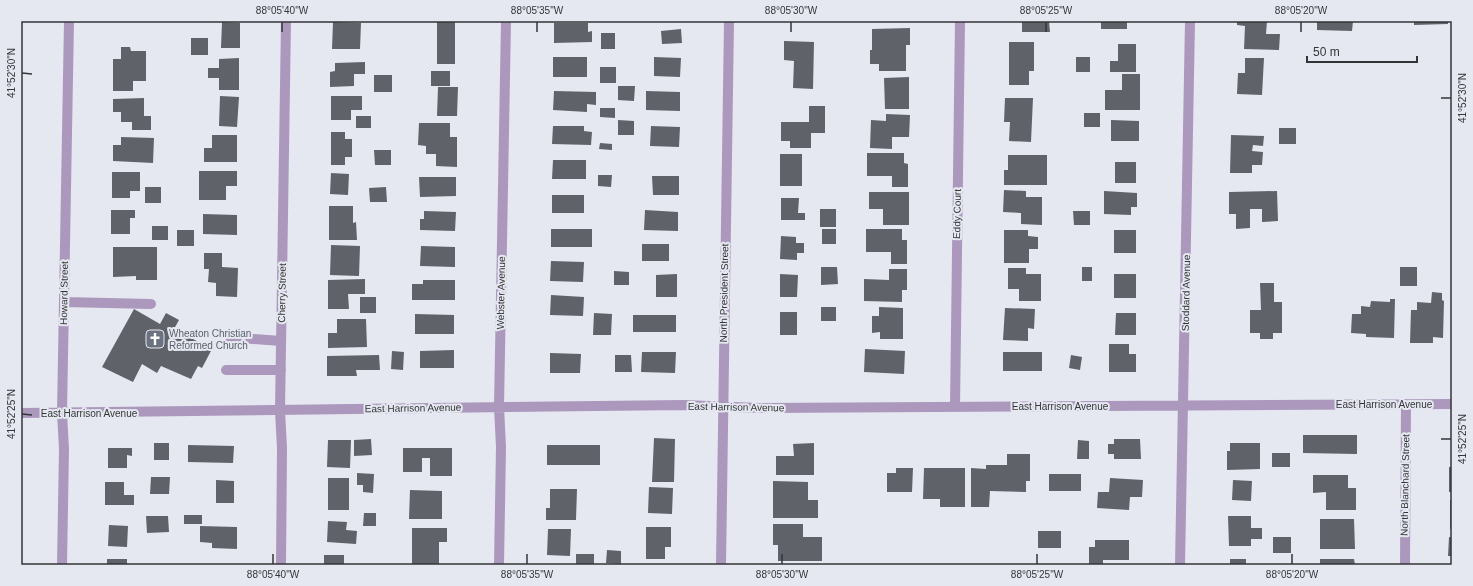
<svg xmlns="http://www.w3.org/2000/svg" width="1473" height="586" font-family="Arial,sans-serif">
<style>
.building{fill:#5f6268}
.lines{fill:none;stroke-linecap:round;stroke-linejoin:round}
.minor{stroke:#ac98bd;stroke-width:10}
.ticks{fill:none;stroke:#343538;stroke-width:1.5}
.labels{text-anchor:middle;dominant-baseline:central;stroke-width:4;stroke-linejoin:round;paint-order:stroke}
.street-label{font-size:10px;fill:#343538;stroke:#e5e8f0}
.worship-label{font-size:10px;fill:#5b616d;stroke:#e5e8f0;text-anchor:start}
.neatline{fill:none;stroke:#343538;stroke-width:1.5}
.ticks-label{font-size:10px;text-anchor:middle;fill:#343538}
</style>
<rect width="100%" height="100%" fill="#e5e8f0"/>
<path class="building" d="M437,21H455V64H437Z
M1022,21H1049L1050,32H1022Z
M1101,21H1127V29H1101Z
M1237,21H1267L1266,34H1280L1279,50L1244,49L1245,26L1237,25Z
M1317,21H1353L1352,31L1317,30Z
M1414,21H1448V24L1414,25Z
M222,22L240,23V48H221Z
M333,22L361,23L360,49H332Z
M554,23H588V32L592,31V42L554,43Z
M910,28V45H906V71H879V64H870V50H872V29Z
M681,29L682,43L662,44L661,31Z
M601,33H615V49H601Z
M191,38H208V55H191Z
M784,41L814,42L813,89L793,88L794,61L784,60Z
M1009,42H1034V71H1029V85H1009Z
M1118,44H1136V72H1110V61H1118Z
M121,47H130L131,51H146V81H133V91H113V59H121Z
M553,57H587V77H553Z
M654,57L681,58L680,77L654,76Z
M1076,57H1090V72H1076Z
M239,58V90H219V78H208V68H219V59Z
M1245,58H1264L1262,95L1237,94L1238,73H1245Z
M365,62V74H354V86L330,87V72L335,71V63Z
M600,67H616V83H600Z
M431,71H450V86H431Z
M1122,74H1140V110H1105V90H1122Z
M374,75H392V92H374Z
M909,77V109H885L884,78Z
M618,86H635L634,101L618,100Z
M438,87H458L457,116H437Z
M554,91L596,92V105L587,104V112L553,110Z
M646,91L680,92V111L646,110Z
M220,96L239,97L237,127L219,126Z
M331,96H362V110H351V120H331Z
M144,98V116H151V130H132V122H121V112H113V99Z
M1005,98H1033L1031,142L1009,141L1010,122H1004Z
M809,106H825V133H811V148H790V141H781V122H809Z
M600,108H615V118L600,117Z
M1084,113H1100V127H1084Z
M886,114L910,115L909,137H892V149L870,148L871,120L886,121Z
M356,116H371V128H356Z
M618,120L634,121V135H618Z
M1111,120L1139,121V141H1111Z
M419,123H450V137H457V167L436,166V154H426V146L418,145Z
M553,126H584V131L592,132L591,145L552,144Z
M651,126L680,127L679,147L650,146Z
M1279,128H1296V144H1279Z
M331,132H345V139H352V157H345V165H331Z
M212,135H237V162H204V148H212Z
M1231,135L1264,136L1263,146L1253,145L1252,151L1263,152L1262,165H1252V173H1230Z
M121,137L154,138L153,163L113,161V145H121Z
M600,143L612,144V150L599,149Z
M374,150H391V165H375Z
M867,153H904V163L908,164V187H892V176H867Z
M780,154H802V186H780Z
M1008,155H1047V185H1004V170H1008Z
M553,160H586V179H552Z
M1115,162H1136V183H1115Z
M199,171H237V186H226V200H199Z
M112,172H140V191H130V198H112Z
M331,173L349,174L348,195L330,194Z
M598,175H612L611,187L598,186Z
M652,176H679V195H653Z
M419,177H456V196L420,197Z
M145,187H161V203H145Z
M386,187L387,202H370L369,188Z
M1004,190L1026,191V197H1042V225L1021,224V213L1003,212Z
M1104,191L1137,193V207H1131V215L1104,214Z
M1277,191L1278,221L1262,222V209H1250V228L1236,229V214H1229V192Z
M869,192H909V225H883V209H869Z
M552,195H584V213H552Z
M781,198H799L798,213H805V220H781Z
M329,206H353V223L356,222L357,240H329Z
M820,209H836V227H820Z
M111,210H135V218H130V234H111Z
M645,210L678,212V231L644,230Z
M424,211L456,212L455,231L420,230V219H424Z
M1073,211H1090V225H1074Z
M203,214L237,215V235L203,234Z
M152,226H168V240H152Z
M551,229H592V247H551Z
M822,229H836V244H822Z
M866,229H902V240H907V264H891V252H866Z
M177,230H194V246H177Z
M1004,230H1028V236L1038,237V249H1029V263H1004Z
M1114,230H1136V253H1114Z
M781,236L796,237V243H804V253H797V260L780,259Z
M642,244H669V261H642Z
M331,245L360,246L359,276L330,275Z
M421,246L455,247V267L420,266Z
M113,247H157V280H136V276L113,277Z
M204,253H222V267L238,268L237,297L216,296V283L208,282L209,269H204Z
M551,261L584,262L583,282L550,281Z
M821,267H837L838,284L821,285Z
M1082,267H1092V281H1082Z
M1400,267H1417V286H1400Z
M1008,268H1026V274H1041V301H1019V289H1008Z
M889,269H907V290H902V302L864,301V279L889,280Z
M614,271L629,272V285H614Z
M677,274V297H656V275Z
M780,274L798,275L797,297H780Z
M1114,274H1136V298H1114Z
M365,279V294H348L349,309H328V280Z
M423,280H455V300H412V284H423Z
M1260,283H1274V302H1282V333H1273V339H1260V333H1250V310H1261Z
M1432,292L1442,293V300L1444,301L1443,338L1433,337V343H1410L1411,310H1417V302L1431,303Z
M551,295L584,297L583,316L550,315Z
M360,297H376V313H360Z
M1390,299H1395L1394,338L1366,337V334L1351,333L1352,314H1361V306L1370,307L1371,301L1390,302Z
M821,307H836V321H821Z
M879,307L903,308V339H880V332L872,333V316H879Z
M1005,308L1035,309L1034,329L1028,328V341L1003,340Z
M134,309L160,324L166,313L179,320L174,329L212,349L202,368L198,366L191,379L161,366L157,373L142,364L133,382L102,367Z
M780,312H797V335H780Z
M594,313L612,314L611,335H593Z
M1116,313H1136V335H1115Z
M415,314L454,315V334H415Z
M633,315H676V332H633Z
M337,319H366L367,347L328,348V333H337Z
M1109,344H1129V354H1136V372H1109Z
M865,349L905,351L904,374L864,372Z
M454,350V368H420V351Z
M392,351L404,352L403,370L391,369Z
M642,352H676L675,373L641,372Z
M1003,352H1042V371H1003Z
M550,353L581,354L580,373H550Z
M379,355L380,370H356L357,376H327V356Z
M615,355H631L632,372H615Z
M1071,355L1082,357L1080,370L1069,368Z
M1303,435H1357V454L1303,453Z
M654,438L675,439L674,482H652Z
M371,439L372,455L354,456V440Z
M1114,439H1140L1141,459H1114V454H1108V444H1114Z
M328,440H351L350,468L327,467Z
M1078,440L1089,441V459H1077Z
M154,443H169V460H154Z
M814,443V475H776V456H794L793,444Z
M1230,443H1260V469L1227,470V451H1230Z
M188,445L234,446L233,463L188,462Z
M547,445H600V465H547Z
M108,448H132V456L127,455V468H108Z
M403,448H452V476H430V458H422V472H403Z
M1272,453H1290V467H1272Z
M1007,454H1030V481H1026V492L990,491L989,507H971V468L986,469V465H1007Z
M1449,467H1452V492H1449Z
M896,468H913L912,492H887V473H896Z
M924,468H965V507H940V499H923Z
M357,473L374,474L373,493L363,492V485H357Z
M1049,474H1081V491H1049Z
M1313,475H1348V488H1356V510H1326V492L1313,493Z
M151,477H170L169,494H150Z
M328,478H349V510H328Z
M1110,478L1143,480L1142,497H1130L1129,510L1097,508L1098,492H1109Z
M216,480L234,481V503H216Z
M1233,480L1252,481L1251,501L1232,500Z
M773,481L808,482V500H818V518H773Z
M105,482H124V495H134V505H105Z
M649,487L673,488L672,514L648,513Z
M550,489H577L576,520H546V508H550Z
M410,490L442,491V519H409Z
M1450,500H1452V529H1450Z
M364,513H376V526H363Z
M184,515H202V524H184Z
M146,516H168L169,532L147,533Z
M1228,516H1251V528H1262V539H1251V546H1229Z
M1320,519H1354L1355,549H1320Z
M328,521L347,522L346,530L357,531L356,544L327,542Z
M773,524H803V537H822V561H778V545H773Z
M109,525L128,526L127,547L108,546Z
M200,526L237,527V549L212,548V543L200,542Z
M646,527H671V547H665V559H646Z
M412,528H447V542H439V565H412Z
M548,529H571L570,556L547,555Z
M1038,531H1061V548H1038Z
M1273,537H1291V553H1273Z
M1449,537H1452V556H1448Z
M1095,540H1129V560H1103V565H1089V547H1095Z
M607,550L621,551V564L606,563Z
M576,554H594V565H576Z
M324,555H344V565H324Z
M107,559H127V565H107Z
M1230,559H1246V565H1230Z
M1320,559H1354L1355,565H1320Z"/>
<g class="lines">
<path class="minor" d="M64,302L151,304
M227,337L281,341
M226,370H281
M955,407L960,21
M21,413L684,405L759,408L1452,404
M62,565L64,449L62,413L69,21
M281,565L282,448L280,411L286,21
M499,565L501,447L499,407L506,21
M721,565L729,21
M1180,565L1190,21
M1405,565L1406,404"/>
</g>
<path class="ticks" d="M282,32V22M537,32V22M791,32V22M1046,32V22M1301,32V22M22,73L32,74M1441,98H1451M22,414L32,415M1441,439H1451M273,564V554M527,564V554M782,564V554M1037,564V554M1292,564V554"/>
<defs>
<symbol id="church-square" viewBox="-11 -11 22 22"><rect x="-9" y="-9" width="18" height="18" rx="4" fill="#6b7280" stroke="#e5e8f0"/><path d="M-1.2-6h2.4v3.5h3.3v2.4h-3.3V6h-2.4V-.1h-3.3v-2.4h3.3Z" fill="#fff"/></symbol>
</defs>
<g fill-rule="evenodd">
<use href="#church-square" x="144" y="328" width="22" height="22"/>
</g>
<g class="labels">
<g class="street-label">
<text transform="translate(957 214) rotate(-89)">Eddy Court</text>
<text transform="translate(64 293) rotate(-89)">Howard Street</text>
<text transform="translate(282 293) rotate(-89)">Cherry Street</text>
<text transform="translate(501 293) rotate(-89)">Webster Avenue</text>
<text transform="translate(724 293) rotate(-89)">North President Street</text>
<text transform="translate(1186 293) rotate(-89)">Stoddard Avenue</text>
<text x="1384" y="404">East Harrison Avenue</text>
<text x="1060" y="406">East Harrison Avenue</text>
<text transform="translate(736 407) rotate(1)">East Harrison Avenue</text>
<text transform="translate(413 408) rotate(-1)">East Harrison Avenue</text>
<text x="89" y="413">East Harrison Avenue</text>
<text transform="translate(1405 485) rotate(-89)">North Blanchard Street</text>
</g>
<g class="worship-label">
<text x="169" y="333">Wheaton Christian<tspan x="169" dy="12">Reformed Church</tspan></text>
</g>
</g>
<rect width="1473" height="586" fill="none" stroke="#e5e8f0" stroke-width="44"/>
<path d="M1307 56v6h110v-6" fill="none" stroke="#343538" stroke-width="2"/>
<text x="1313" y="56" font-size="12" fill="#343538" stroke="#e5e8f0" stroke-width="3" paint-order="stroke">50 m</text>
<rect x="22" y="22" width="1429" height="542" class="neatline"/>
<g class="ticks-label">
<text x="282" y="14">88°05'40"W</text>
<text x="537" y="14">88°05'35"W</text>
<text x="791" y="14">88°05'30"W</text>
<text x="1046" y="14">88°05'25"W</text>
<text x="1301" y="14">88°05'20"W</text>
<text transform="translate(11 73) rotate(-90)" y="4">41°52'30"N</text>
<text transform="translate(1462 98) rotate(-90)" y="4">41°52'30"N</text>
<text transform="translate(11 414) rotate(-90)" y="4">41°52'25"N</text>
<text transform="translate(1462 439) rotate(-90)" y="4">41°52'25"N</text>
<text x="273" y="578">88°05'40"W</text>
<text x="527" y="578">88°05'35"W</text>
<text x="782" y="578">88°05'30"W</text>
<text x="1037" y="578">88°05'25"W</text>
<text x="1292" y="578">88°05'20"W</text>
</g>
</svg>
